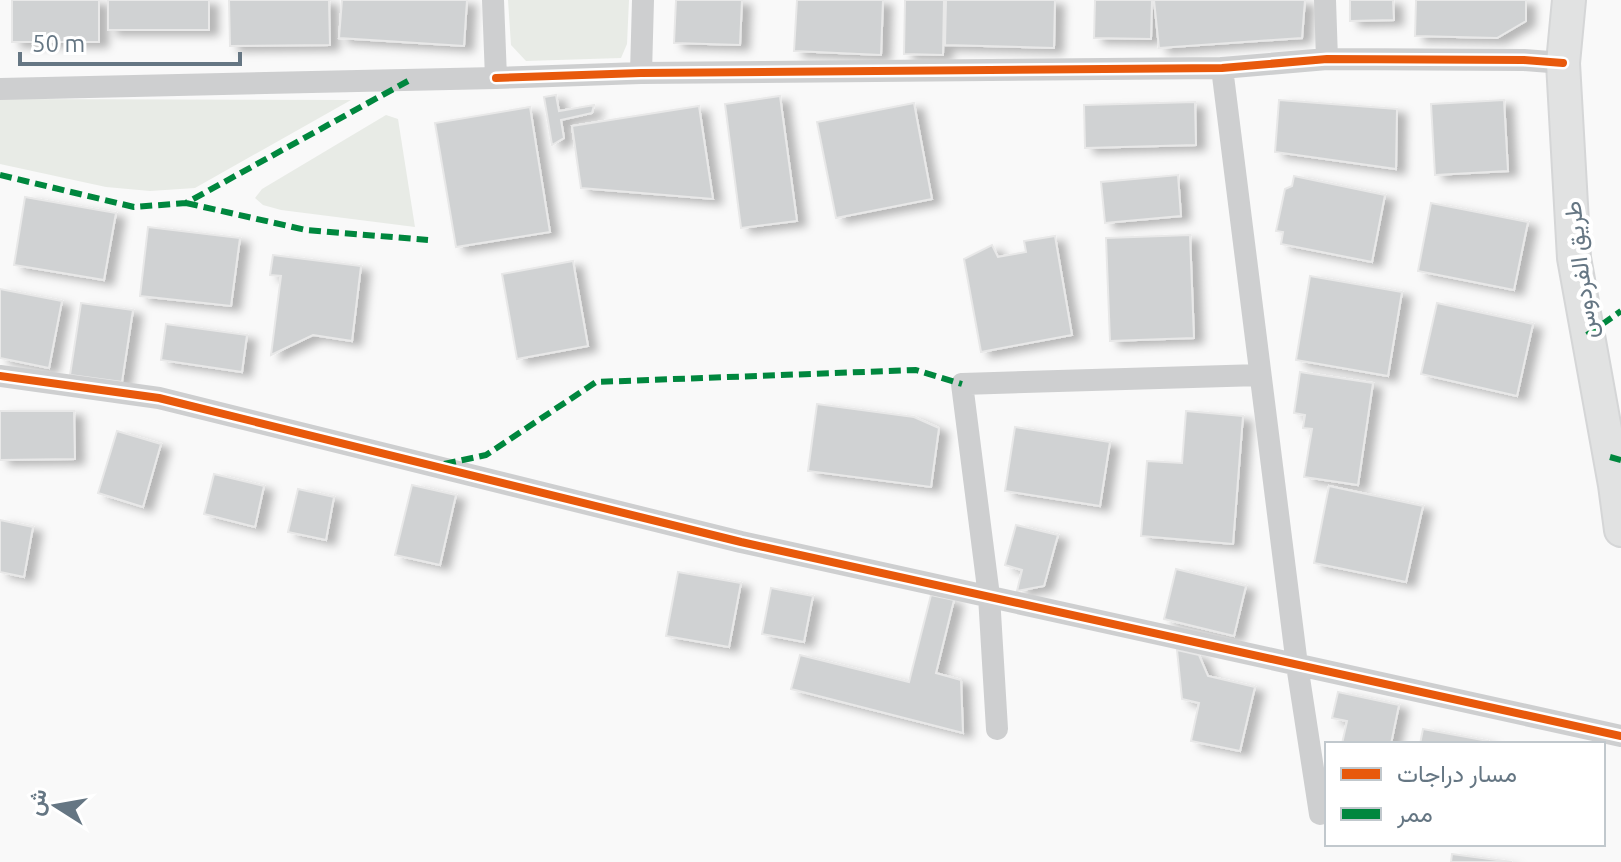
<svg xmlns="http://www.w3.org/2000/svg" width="1621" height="862" font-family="Ubuntu,Vazirmatn,sans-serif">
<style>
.green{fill:#e8ebe6}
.building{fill:#d0d2d3;stroke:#e8e8e8;stroke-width:2;filter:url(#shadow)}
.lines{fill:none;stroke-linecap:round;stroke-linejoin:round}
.secondary-casing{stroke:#d5d6d7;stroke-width:36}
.street{stroke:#cecfd0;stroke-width:22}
.secondary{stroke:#e1e2e2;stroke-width:32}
.quiet{stroke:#00873e;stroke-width:6;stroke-dasharray:12 6;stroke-linecap:butt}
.cycleway-casing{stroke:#fff;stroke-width:13}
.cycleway{stroke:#e8590c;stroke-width:8}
.labels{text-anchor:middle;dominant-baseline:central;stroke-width:8;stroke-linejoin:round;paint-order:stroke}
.street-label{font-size:24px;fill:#657683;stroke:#fff}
</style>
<defs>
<filter id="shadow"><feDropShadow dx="9" dy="5" stdDeviation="4" flood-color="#0004"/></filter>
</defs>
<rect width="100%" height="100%" fill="#f9f9f9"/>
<path class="green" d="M508,0H629L627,44L621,58L526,61L511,45Z
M0,99L351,100L195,188L150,191L106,187L0,164Z
M386,115L398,119L415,227L281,210L263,205L255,198L262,189Z"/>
<path class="building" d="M12,0H99V42H12Z
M108,0H209V30H108Z
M229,0H329L330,45L230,46Z
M342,0H467L464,46L339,38Z
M676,0H742L740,45L674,43Z
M797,0H883L881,55L794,51Z
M905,0H944L943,55L904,54Z
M946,0H1055L1054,48L945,45Z
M1095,0H1152L1151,39L1094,38Z
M1154,0H1305L1302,38L1159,48Z
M1350,0H1393L1394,20L1350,21Z
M1416,0H1526V21L1497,38L1415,36Z
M556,95L559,111L594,105L592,113L561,120L564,138L552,145L544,97Z
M780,96L797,221L741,228L725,104Z
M1279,100L1397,109L1396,169L1275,152Z
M1504,100L1508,171L1435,175L1431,104Z
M1195,102L1196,145L1085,148L1084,105Z
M914,103L932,199L836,218L817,122Z
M699,106L713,199L581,188L572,126Z
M530,107L550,232L456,247L435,123Z
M1178,175L1181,216L1105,223L1101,182Z
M1294,176L1385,195L1372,262L1281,244L1283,232L1276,231L1285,189L1292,186Z
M25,197L116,213L104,280L14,265Z
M1431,203L1528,222L1514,290L1418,271Z
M148,227L240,238L231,306L140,296Z
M1190,235L1194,338L1110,341L1106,238Z
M1055,236L1072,335L981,352L964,259L992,245L998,257L1026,252L1024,241Z
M273,255L361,266L352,341L313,335L271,355L281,276L270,275Z
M573,261L588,346L517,359L502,274Z
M1310,276L1402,292L1388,376L1296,360Z
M0,289L62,301L49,368L0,358Z
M81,303L133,310L122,382L70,375Z
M1437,303L1533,324L1517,396L1421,374Z
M166,324L247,335L242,372L161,360Z
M1300,372L1373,383L1358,485L1304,477L1312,429L1303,428L1305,415L1294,413Z
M817,404L914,417L939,428L931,487L808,471Z
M0,411H74L75,459L0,460Z
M1186,411L1243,416L1233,544L1141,536L1147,461L1182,463Z
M1015,427L1110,442L1100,506L1005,491Z
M117,431L161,444L143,507L98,493Z
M214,474L264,486L255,527L204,514Z
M412,485L456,495L440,565L395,555Z
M1329,486L1423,506L1406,582L1314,563Z
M298,489L334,497L326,540L288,532Z
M0,520L33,527L24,577L0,572Z
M1016,525L1058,535L1044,586L1017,591L1022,570L1005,565Z
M1176,569L1246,586L1234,636L1164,619Z
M678,572L741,583L729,647L666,636Z
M771,588L813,596L804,642L762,634Z
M931,595L954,600L936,673L961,680L963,733L791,689L800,655L909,682Z
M1177,650L1199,655L1208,676L1255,687L1240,751L1191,741L1199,703L1182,699Z
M1338,692L1399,705L1391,744H1342L1347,721L1332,718Z
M1423,729L1488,741L1487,744H1420Z
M1452,854L1512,862H1451Z"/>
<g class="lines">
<defs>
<path id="secondary" d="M1569,0L1563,63L1574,258L1615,485L1621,530"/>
</defs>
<use href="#secondary" class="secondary-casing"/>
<path class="street" d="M1325,0L1327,59
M1222,68L1297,665L1320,814
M641,73L643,0
M496,78L641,73L1222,68L1327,59L1524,60L1563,63
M0,89L496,78L493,0
M0,376L159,398L741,542L1621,736
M997,729L989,596L962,384L1260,375"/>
<use href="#secondary" class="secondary"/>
<path class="quiet" d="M0,175L134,207L186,203L408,81
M186,203L306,230L428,240
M1587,335L1621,311
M1610,457L1621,460
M444,464L486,455L596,382L916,370L962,384"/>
<defs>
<path id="cycleway" d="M496,78L641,73L1222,68L1327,59L1524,60L1563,63
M0,376L159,398L741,542L1621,736"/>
</defs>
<use href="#cycleway" class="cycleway-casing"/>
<use href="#cycleway" class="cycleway"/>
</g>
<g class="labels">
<g class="street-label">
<text transform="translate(1580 270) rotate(-97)">طريق الفردوس</text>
</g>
</g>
<rect x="1325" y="742" width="280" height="104" fill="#ffffff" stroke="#c1c8cd" stroke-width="2"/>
<rect x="1341" y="768" width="40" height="12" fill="#e8590c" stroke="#c1c8cd" stroke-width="2"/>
<text x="1397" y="782" font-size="24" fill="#657683">مسار دراجات</text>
<rect x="1341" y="808" width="40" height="12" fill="#00873e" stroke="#c1c8cd" stroke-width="2"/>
<text x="1397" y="822" font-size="24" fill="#657683">ممر</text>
<g transform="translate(56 806) rotate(281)" stroke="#ffffff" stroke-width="6" paint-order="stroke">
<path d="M0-6L14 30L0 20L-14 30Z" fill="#657683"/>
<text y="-12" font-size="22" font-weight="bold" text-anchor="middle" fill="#657683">ش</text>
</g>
<path d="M20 52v12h220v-12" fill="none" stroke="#657683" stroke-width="4"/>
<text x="32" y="52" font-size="24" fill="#657683" stroke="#ffffff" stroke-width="6" paint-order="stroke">50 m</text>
</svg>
